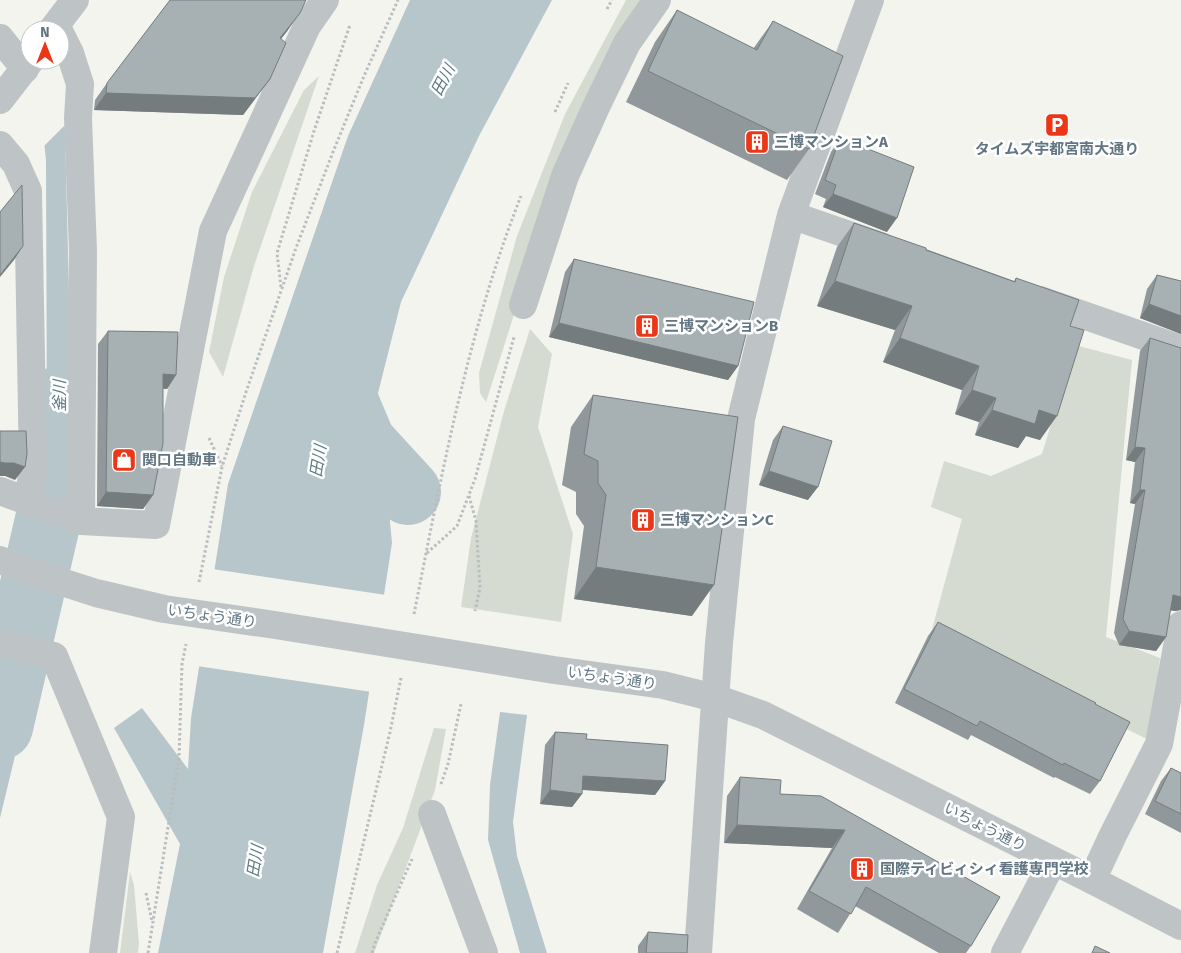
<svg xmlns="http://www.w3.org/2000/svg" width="1181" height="953" font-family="'Fira Sans','Noto Sans JP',sans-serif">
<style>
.green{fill:#d5dbd0}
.water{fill:#b7c6ca}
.pier{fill:#f4f4ef}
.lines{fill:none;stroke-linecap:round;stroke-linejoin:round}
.river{stroke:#b7c6ca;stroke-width:66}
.path{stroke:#babdbf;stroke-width:3;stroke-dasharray:2.5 2.5;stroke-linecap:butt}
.minor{stroke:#bec4c6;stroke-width:28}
.tertiary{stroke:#bec4c6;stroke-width:28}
.wall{fill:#90989b}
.shaded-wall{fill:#757c7e}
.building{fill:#a7b1b4;stroke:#757c7e}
.labels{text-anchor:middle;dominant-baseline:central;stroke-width:5;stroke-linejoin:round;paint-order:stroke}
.poi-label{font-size:15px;font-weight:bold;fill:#617682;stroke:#fff;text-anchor:start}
.street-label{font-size:15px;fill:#617682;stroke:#fff}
.water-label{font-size:16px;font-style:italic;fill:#5c7a80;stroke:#fff}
</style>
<rect width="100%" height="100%" fill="#f4f4ef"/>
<path class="green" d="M626,0H652L560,172L486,402L480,393L479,373L517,236L565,114Z
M319,76L254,266L223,377L209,352L224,277L252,192L304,90Z
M530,329L552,354L538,427L573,534L561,622L461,607L471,538L504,411Z
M1075,345L1132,360L1106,637L1160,658L1149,740L931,633L962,519L931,507L944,461L991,476L1042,454Z
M434,728L446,729L435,790L374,953H355L377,885L403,828Z
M130,872L134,885L139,944L138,953H120Z"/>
<path class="water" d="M410,0H552L479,136L401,302L378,393L392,543L364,725L323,953H158L180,844L114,728L142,708L188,769L191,718L228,484L348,136Z
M57,60L65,131L73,452L69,492L43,489L47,451L46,160L36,66Z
M2,659L36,669L0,818V668Z
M500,712L527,715L513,822L517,856L547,953H520L488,840L490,785Z"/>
<path class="pier" d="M9,0H42L53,30H30V53L28,51Z
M31,60H60L67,123L42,148L33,66Z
M212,569L386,595L372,692L197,666Z"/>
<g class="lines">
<path class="river" d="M340,389L363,443L408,492
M0,727L55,490L59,454V399"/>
<path class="path" d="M607,9L612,0
M555,112L568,83
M281,287L277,253L314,131L350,25
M209,438L222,466
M469,496L476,521L480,588L475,611
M427,553L457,526L475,479L514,337
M199,582L222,467L246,392L296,248L333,152L364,76L398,0
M414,614C442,473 468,330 521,196
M441,784L448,764L461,704
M146,893L152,921
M148,953L179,758L182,664L186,644
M337,953L390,732L401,678
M372,953L375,943L412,859"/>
<path class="minor" d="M60,33L70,53L80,84L78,118L83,251L81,521
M0,38L25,69
M0,145L16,164L28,191L33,468L28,502
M791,215L881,246
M1040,300L1181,349
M523,305L565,176L596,107L627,43L657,0
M0,491L81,521L156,525L213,231L307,26L325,0
M0,643L54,656L121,817L103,953
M432,814L484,953
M1092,880L1113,835L1159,744L1181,625
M698,953L719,643L741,419L791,215L870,0
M1005,953L1053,861"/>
<path class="tertiary" d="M52,30L75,0
M0,100L31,60
M0,560L40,575L96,593L164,609L275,625L554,670L663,685L715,698L763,715L1092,880L1181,926"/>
</g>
<path class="wall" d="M677,10L753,49L773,21L809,149L787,180L626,102L655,42Z
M288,30L281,39L270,79L243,115L94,110L95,100L107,83Z
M840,138L887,232L823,207L826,199L815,194L831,152Z
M854,223L1014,281L1016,278L1070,326L1040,440L1026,436L1018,448L975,435L979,422L955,414L962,390L883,362L895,330L817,306L837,247Z
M574,259L738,366L728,380L549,337L565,272Z
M1157,275L1181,281V334L1140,318L1147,289Z
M108,331L176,375L167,389L163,388L153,495L143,509L97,506L98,344Z
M1150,338L1181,348V610L1175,611L1170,610L1166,637L1156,651L1119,645L1114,633L1135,504L1130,503L1135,462L1126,460L1140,351Z
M593,395L692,616L574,599L584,526L576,514V492L562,485L571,427Z
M783,426L808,500L759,485L773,440Z
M938,622L1095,704L1100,781L1090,794L1055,777L1054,778L971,735L968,740L895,703L928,636Z
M555,732L586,739L665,781L655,795L582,790V794L572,807L540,804L545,745Z
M1171,768L1181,773V833L1145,814L1161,781Z
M740,777L780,794L821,796L971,946L966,953H939L855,906L838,933L797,909L832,848L724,843L727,796Z
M648,932L687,953H638V946Z"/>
<path class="shaded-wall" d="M300,13L288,30L268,55L280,38Z
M270,79L243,115L94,110L106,93Z
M833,194L897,218L887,232L823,207Z
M23,246L14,260L0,277V275Z
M835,281L912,306L895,330L817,306Z
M1149,304L1181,316V334L1140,318Z
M559,323L738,366L728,380L549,337Z
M900,338L979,366L962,390L883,362Z
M163,374L176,375L167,389L154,388Z
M972,390L996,398L979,422L955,414Z
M992,410H1039L1057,416L1040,440L1026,436L1018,448L975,435Z
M1135,447L1145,448L1135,462L1126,460Z
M0,462L14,463L25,467L15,480L5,476H0Z
M769,471L818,487L808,500L759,485Z
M1140,490H1145L1135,504L1130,503Z
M106,492L153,495L143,509L97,506Z
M596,567L714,585L692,616L574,599Z
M1173,595L1181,597V610L1175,611L1163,609Z
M1129,631L1166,637L1156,651L1119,645Z
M583,776L665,781L655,795L574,789Z
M550,790L582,794L572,807L540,804Z
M737,825L845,830L832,848L724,843Z"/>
<path class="building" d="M170,0H306L300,13L280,38L286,43L270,79L255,98L106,93L107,83Z
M677,10L757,50L773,21L843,56L809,149L648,71Z
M840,138L914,167L897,218L833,194L836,185L825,180Z
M22,185L23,246L0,275V212Z
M854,223L926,248V250L1015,282L1016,278L1079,300L1070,326L1084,330L1057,416L1039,410L1035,424L992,410L996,398L972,390L979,366L900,338L912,306L835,281Z
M574,259L754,302L738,366L559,323Z
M1157,275L1181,281V316L1149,304Z
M108,331L178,332L176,375L163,374V443L153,495L106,492Z
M1150,338L1181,348V597L1173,595L1166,637L1129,631L1123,619L1145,490H1140L1145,448L1135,447Z
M593,395L738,417L714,585L596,567L606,495L598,483V461L584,454Z
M783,426L832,441L818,487L769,471Z
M0,431H26L27,454L25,467L14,463H5L0,462Z
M938,622L1096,703L1095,704L1130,722L1100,781L1064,763L1063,765L980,721L977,726L904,689Z
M555,732L587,734L586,739L668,745L665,781L583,776L582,794L550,790Z
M1171,768L1181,773V814L1155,801Z
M740,777L781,780L780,794L821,796L1000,897L971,946L866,887L851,914L809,891L845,830L737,825Z
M648,932L688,935L687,953H646Z
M1095,946L1110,953H1092Z"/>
<defs>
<symbol id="parking-square" viewBox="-11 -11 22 22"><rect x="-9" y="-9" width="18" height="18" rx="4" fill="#ec3618" stroke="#fff"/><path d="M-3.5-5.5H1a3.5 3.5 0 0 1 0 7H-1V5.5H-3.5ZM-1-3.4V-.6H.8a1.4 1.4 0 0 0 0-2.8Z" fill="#fff"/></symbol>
<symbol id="building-square" viewBox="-11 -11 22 22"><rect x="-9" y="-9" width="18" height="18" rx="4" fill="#ec3618" stroke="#fff"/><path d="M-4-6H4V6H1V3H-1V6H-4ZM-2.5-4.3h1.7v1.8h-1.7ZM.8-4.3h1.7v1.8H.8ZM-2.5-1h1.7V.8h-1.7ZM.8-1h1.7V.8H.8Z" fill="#fff"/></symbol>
<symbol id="shop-square" viewBox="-11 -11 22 22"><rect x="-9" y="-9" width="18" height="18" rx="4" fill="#ec3618" stroke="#fff"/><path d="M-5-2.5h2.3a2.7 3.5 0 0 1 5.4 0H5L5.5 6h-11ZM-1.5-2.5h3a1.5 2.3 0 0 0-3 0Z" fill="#fff"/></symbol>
</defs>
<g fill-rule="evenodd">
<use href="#parking-square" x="1043" y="111" width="28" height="28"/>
<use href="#building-square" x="743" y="128" width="28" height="28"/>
<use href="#building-square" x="633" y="312" width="28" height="28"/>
<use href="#shop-square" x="110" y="446" width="28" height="28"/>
<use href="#building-square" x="629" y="506" width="28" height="28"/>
<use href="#building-square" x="848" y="855" width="28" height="28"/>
</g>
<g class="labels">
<g class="poi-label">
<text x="774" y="142">三博マンションA</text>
<text x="1057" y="149" text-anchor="middle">タイムズ宇都宮南大通り</text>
<text x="664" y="326">三博マンションB</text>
<text x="142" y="460">関口自動車</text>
<text x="660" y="520">三博マンションC</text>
<text x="880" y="869">国際ティビィシィ看護専門学校</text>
</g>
<g class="street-label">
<text transform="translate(212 616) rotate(8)">いちょう通り</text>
<text transform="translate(612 678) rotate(8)">いちょう通り</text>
<text transform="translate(985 827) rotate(27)">いちょう通り</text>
</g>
<g class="water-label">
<text transform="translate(443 80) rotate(-62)">田川</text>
<text transform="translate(59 396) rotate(-90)">釜川</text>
<text transform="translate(318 461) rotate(-81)">田川</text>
<text transform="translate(255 861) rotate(-81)">田川</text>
</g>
</g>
<g transform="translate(45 45)"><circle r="24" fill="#ffffff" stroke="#c0c8cd"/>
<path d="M0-4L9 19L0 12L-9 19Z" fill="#ec3618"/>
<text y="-8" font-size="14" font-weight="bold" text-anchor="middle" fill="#617682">N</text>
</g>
</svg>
